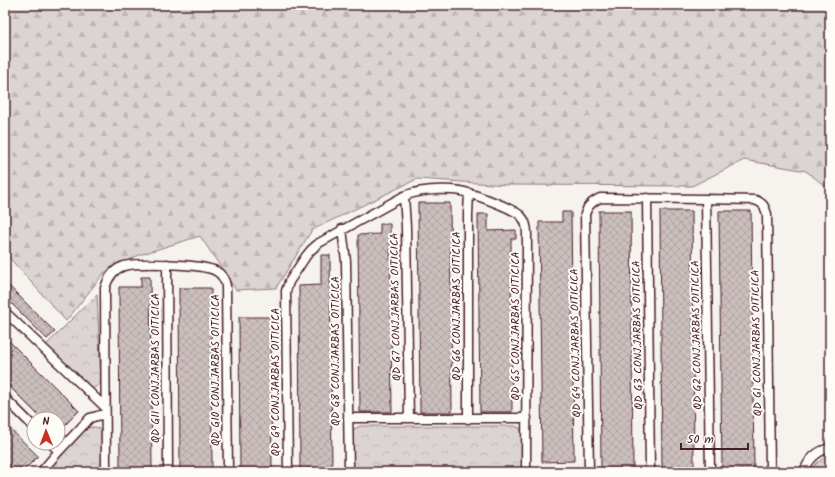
<svg xmlns="http://www.w3.org/2000/svg" width="835" height="477" font-family="Kalam,sans-serif">
<style>
.grass{fill:url(#grass-dots);stroke:#937a7e}
.forest{fill:url(#forest-firs);stroke:#937a7e}
.park{fill:url(#park-crowns);stroke:#937a7e}
.building{fill:url(#building-cross-hatch);stroke:#4a1f2b}
.lines{fill:none;stroke-linecap:round;stroke-linejoin:round}
.street-casing{stroke:#4a1f2b;stroke-width:11}
.street{stroke:#fdfcf7;stroke-width:8}
.labels{text-anchor:middle;dominant-baseline:central;stroke-width:4;stroke-linejoin:round;paint-order:stroke}
.street-label{font-size:11px;fill:#4a1f2b;stroke:#fdfcf7}
</style>
<defs>
<pattern id="grass-dots" width="8" height="8" patternUnits="userSpaceOnUse"><rect width="8" height="8" fill="#dcd4d2"/><path d="M2 2h.1M6 6h.1" fill="none" stroke="#beb6b4" stroke-width="1.8" stroke-linecap="round"/></pattern>
<pattern id="forest-firs" width="22" height="20" patternUnits="userSpaceOnUse"><rect width="22" height="20" fill="#dcd4d2"/><path d="M5 1l3.5 6h-7zM16 11l3.5 6h-7z" fill="#beb6b4"/></pattern>
<pattern id="park-crowns" width="20" height="18" patternUnits="userSpaceOnUse"><rect width="20" height="18" fill="#dcd4d2"/><path d="M2 6a3 3 0 1 1 6 0M12 15a3 3 0 1 1 6 0" fill="none" stroke="#beb6b4"/></pattern>
<pattern id="building-cross-hatch" width="8" height="8" patternUnits="userSpaceOnUse"><rect width="8" height="8" fill="#cbbfbe"/><path d="M0 0l8 8M0 8l8-8" fill="none" stroke="#b0a4a3"/></pattern>
</defs>
<rect width="100%" height="100%" fill="#f6f3ef"/>
<filter id="ink" filterUnits="userSpaceOnUse"><feTurbulence type="fractalNoise" baseFrequency=".025" numOctaves="2"/><feDisplacementMap in="SourceGraphic" scale="8" xChannelSelector="R" yChannelSelector="G"/><feConvolveMatrix kernelMatrix="1 2 1 2 8 2 1 2 1" color-interpolation-filters="sRGB"/></filter>
<g filter="url(#ink)">
<path class="grass" d="M830,456V472H810C815,463 821,459 830,456Z"/>
<path class="forest" d="M5,5H830V190L806,171L744,160L692,186L507,185L417,179L312,230L276,288L236,290L200,236L139,255L104,273L66,321L5,253Z"/>
<path class="park" d="M97,294L101,381C99,386 96,388 91,388L46,345Z
M360,426H515L520,428L522,433V470L521,472H479L476,470L397,469L395,472H353L352,434L354,429Z
M92,427H96L103,432L102,472H50L51,465L87,428Z"/>
<path class="building" d="M418,203H450L452,412H420Z
M599,211H631L633,471H601Z
M660,211H692L694,471H662Z
M719,211H751L754,471H722Z
M562,212H571L574,461L542,462L539,222H562Z
M478,214H488V231L516,230V239H511L512,412H480Z
M380,224H390L392,412H360L358,235L380,234Z
M321,255H330L332,472H300L299,286L321,285Z
M141,277H150L152,472H120L119,287H141Z
M5,282L55,332L47,339L5,297Z
M179,288H211L212,472H180Z
M239,317H271L272,472H240Z
M5,337L79,411L58,432V419H42L5,382Z
M5,424L38,456L22,472H5Z"/>
<g class="lines">
<defs>
<path id="street" d="M404,196L406,227L409,418
M647,198L650,472
M706,199L710,472
M342,229L346,261L349,472
M167,264L168,472
M5,312L105,407
M5,398L34,427
M348,418H527
M468,419V215L469,193
M50,443L59,451
M41,472L59,451L90,418L97,416L105,414
M106,472L105,288C108,278 114,269 124,266C141,262 202,264 216,271C223,275 225,280 226,286L228,472
M288,472L286,291L289,282L306,256L311,250L319,243L404,196C418,190 437,189 453,190C465,190 513,208 521,216C526,221 527,228 527,234L526,472
M589,472L585,214L588,207L593,202L600,198L706,199L755,200C763,203 764,205 767,214L770,472
M804,472C808,460 817,451 830,448"/>
</defs>
<use href="#street" class="street-casing"/>
<use href="#street" class="street"/>
</g>
</g>
<g class="labels">
<g class="street-label">
<text transform="translate(457 306) rotate(-90)">QD G6 CONJ.JARBAS OITICICA</text>
<text transform="translate(396 307) rotate(-91)">QD G7 CONJ.JARBAS OITICICA</text>
<text transform="translate(516 326) rotate(-90)">QD G5 CONJ.JARBAS OITICICA</text>
<text transform="translate(638 335) rotate(-91)">QD G3 CONJ.JARBAS OITICICA</text>
<text transform="translate(697 335) rotate(-91)">QD G2 CONJ.JARBAS OITICICA</text>
<text transform="translate(576 343) rotate(-91)">QD G4 CONJ.JARBAS OITICICA</text>
<text transform="translate(757 343) rotate(-91)">QD G1 CONJ.JARBAS OITICICA</text>
<text transform="translate(336 351) rotate(-90)">QD G8 CONJ.JARBAS OITICICA</text>
<text transform="translate(156 368) rotate(-90)">QD G11 CONJ.JARBAS OITICICA</text>
<text transform="translate(216 370) rotate(-90)">QD G10 CONJ.JARBAS OITICICA</text>
<text transform="translate(276 382) rotate(-90)">QD G9 CONJ.JARBAS OITICICA</text>
</g>
</g>
<rect width="835" height="477" fill="none" stroke="#fdfcf7" stroke-width="20"/>
<rect x="10" y="10" width="815" height="457" fill="none" stroke="#4a1f2b" stroke-width="1.5" filter="url(#ink)"/>
<g transform="translate(46 431) rotate(359)"><circle r="19" fill="#fdfcf7" stroke="#b5a4a5"/>
<path d="M0-3L7 15L0 10L-7 15Z" fill="#c8321e"/>
<text y="-6" font-size="11" font-weight="bold" text-anchor="middle" fill="#4a1f2b">N</text>
</g>
<path d="M681 443v6h67v-6" fill="none" stroke="#4a1f2b" stroke-width="2"/>
<text x="687" y="443" font-size="12" fill="#4a1f2b" stroke="#fdfcf7" stroke-width="3" paint-order="stroke">50 m</text>
</svg>
